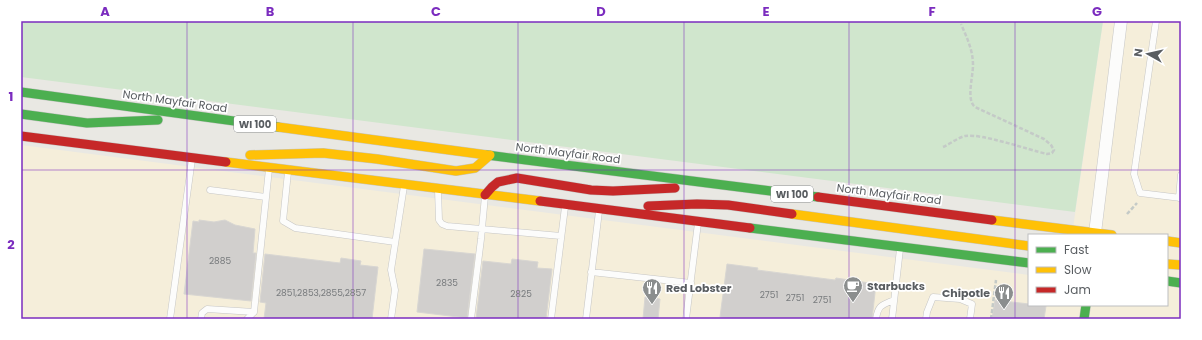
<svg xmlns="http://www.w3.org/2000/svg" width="1202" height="340" font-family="Poppins,sans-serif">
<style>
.commercial{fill:#f5eeda}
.green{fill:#d0e6cd}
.building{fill:#d1cfcd;stroke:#d8d6d2}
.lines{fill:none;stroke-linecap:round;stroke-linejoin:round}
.lane-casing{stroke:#c6c6c5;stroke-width:7}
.street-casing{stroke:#c6c6c5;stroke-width:13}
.fast-casing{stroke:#c5c5c3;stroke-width:10}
.slow-casing{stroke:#c5c5c3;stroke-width:10}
.jam-casing{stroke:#c5c5c3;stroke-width:10}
.path{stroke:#c4cac7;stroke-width:2.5;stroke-dasharray:4 2;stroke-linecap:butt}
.lane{stroke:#fcfcfb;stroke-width:6}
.street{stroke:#fcfcfb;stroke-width:12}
.fast{stroke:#4caf50;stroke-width:9}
.slow{stroke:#ffc107;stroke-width:9}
.jam{stroke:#c62828;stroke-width:9}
.grid{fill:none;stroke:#7b2cbf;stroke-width:1;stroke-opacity:0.55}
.labels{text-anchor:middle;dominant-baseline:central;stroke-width:3.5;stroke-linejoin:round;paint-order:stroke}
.number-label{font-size:9px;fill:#787b7d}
.shield{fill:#fff;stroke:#8b8e90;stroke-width:1}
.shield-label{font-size:10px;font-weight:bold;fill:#595d61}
.street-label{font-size:11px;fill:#595d61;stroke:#fff}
.poi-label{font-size:11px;font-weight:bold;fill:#595d61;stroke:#fff;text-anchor:start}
.neatline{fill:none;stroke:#7b2cbf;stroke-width:1.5}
.grid-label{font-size:13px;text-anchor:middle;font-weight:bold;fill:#7b2cbf}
</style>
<rect width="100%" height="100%" fill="#e9e8e3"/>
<path class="commercial" d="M1103,21H1181V319H21V145L1029,275V305H1167V235H1072Z"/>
<path class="green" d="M21,21H1103L1075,212L21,77Z"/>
<path class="building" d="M199,220L214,222L225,220L235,225L255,229L253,253H256L251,301L184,294L193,221L199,222Z
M424,249L475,254L467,318L417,312Z
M265,254L340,263L341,258L361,261L360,265L378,267L372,319H264L266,303L260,302Z
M512,259L538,262L537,268L552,269L546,319H476L483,261L511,264Z
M727,264L758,268L757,270L835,280L836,278L876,284L872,319H737L720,317Z
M645,297L660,299L658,319H643Z
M995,300L1029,304V305L1046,306L1044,319H992Z"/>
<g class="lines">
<defs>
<path id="lane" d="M1156,21L1134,174L1140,193L1181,198
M288,172L283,221L295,228L395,242
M210,190L266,197
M438,190L439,220L442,224L447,226L561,236
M1179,198L1181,175
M591,272L691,283
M170,319L192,159
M201,319L202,313L207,309L254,312
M247,319L254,312L269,169
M391,319L395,290L391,270L404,186
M471,319L481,239L485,196
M551,319L565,207
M586,319L599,211
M686,319L698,223
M876,319C878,305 882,305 894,300
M892,319L900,249
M926,319L927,312L933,297L960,299L972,304L970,319"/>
<path id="street" d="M1095,233L1121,21"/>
<path id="fast" d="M21,92L278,127
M21,114L87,123L158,120
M487,155L818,197
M750,228L1029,263
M1167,281L1181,283
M1084,319L1086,305"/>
<path id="slow" d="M278,127L487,155
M250,155L323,153L377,159L456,171L475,168L490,155
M226,162L540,201
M792,214L1029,246
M992,220L1112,235
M1167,241L1181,243
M1167,264L1181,265"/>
<path id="jam" d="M21,136L226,162
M485,195L492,187L498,182L517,178L591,190L613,191L675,188
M818,197L992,220
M540,201L750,228
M648,206L697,204L728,205L792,214"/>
</defs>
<use href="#lane" class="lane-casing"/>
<use href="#street" class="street-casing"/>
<use href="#fast" class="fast-casing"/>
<use href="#slow" class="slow-casing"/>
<use href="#jam" class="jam-casing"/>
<path class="path" d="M943,147C950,144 957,138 965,136C981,133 1029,150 1047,154L1052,153L1054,150L1051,145L1044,139L975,107C966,100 973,77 973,65C973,50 967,38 961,24
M1127,214L1137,203
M991,319L996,280"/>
<use href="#lane" class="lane"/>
<use href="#street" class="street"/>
<use href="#fast" class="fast"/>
<use href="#slow" class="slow"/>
<use href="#jam" class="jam"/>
</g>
<path class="grid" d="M187,21V319M353,21V319M518,21V319M684,21V319M849,21V319M1015,21V319M21,170H1181"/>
<defs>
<symbol id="cafe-pin" viewBox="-11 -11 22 30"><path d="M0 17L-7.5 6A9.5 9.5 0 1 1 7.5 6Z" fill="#8b8e8e" stroke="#fff"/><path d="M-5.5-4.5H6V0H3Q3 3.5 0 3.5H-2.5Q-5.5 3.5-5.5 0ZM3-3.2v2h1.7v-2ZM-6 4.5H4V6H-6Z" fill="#fff"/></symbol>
<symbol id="restaurant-pin" viewBox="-11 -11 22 30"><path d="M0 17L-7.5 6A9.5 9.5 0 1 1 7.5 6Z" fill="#8b8e8e" stroke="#fff"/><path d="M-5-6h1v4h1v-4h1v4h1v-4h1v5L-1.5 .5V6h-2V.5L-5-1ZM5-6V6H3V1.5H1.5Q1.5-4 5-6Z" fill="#fff"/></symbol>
</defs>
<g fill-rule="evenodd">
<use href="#cafe-pin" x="842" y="275" width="22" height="30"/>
<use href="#restaurant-pin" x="641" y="277" width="22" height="30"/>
<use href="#restaurant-pin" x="993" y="282" width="22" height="30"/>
</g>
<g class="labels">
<g class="number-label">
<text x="220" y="261">2885</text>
<text x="447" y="283">2835</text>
<text x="321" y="293">2851,2853,2855,2857</text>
<text x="521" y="294">2825</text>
<text x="769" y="295">2751</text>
<text x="795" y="298">2751</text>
<text x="822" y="300">2751</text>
</g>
<g class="shield">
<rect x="234" y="116" width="42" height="16" rx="3"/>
<rect x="771" y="186" width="42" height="16" rx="3"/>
</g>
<g class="shield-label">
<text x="255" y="124">WI 100</text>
<text x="792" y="194">WI 100</text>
</g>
<g class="street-label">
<text transform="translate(175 101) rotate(8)">North Mayfair Road</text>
<text transform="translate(568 153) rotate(7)">North Mayfair Road</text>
<text transform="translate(889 194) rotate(7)">North Mayfair Road</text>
</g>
<g class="poi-label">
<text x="867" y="286">Starbucks</text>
<text x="666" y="288">Red Lobster</text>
<text x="990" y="293" text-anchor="end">Chipotle</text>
</g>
</g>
<rect width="1202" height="340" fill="none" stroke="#ffffff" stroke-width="44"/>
<rect x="1028" y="234" width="140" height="72" fill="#ffffff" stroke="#bdbec0"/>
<rect x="1036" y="247" width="20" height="6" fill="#4caf50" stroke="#bdbec0"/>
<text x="1064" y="254" font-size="12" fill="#595d61">Fast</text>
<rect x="1036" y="267" width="20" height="6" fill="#ffc107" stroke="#bdbec0"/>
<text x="1064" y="274" font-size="12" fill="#595d61">Slow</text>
<rect x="1036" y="287" width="20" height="6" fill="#c62828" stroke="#bdbec0"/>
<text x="1064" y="294" font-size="12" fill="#595d61">Jam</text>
<g transform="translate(1148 54) rotate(278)" stroke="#ffffff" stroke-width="3" paint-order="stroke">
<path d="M0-3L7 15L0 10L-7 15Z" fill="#595d61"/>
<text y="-6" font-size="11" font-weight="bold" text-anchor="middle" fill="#595d61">N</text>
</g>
<rect x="22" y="22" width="1158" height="296" class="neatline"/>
<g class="grid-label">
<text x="105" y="16">A</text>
<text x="270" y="16">B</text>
<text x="436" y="16">C</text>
<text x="601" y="16">D</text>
<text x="766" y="16">E</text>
<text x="932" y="16">F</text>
<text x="1097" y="16">G</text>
<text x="11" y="101">1</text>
<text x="11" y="249">2</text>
</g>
</svg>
